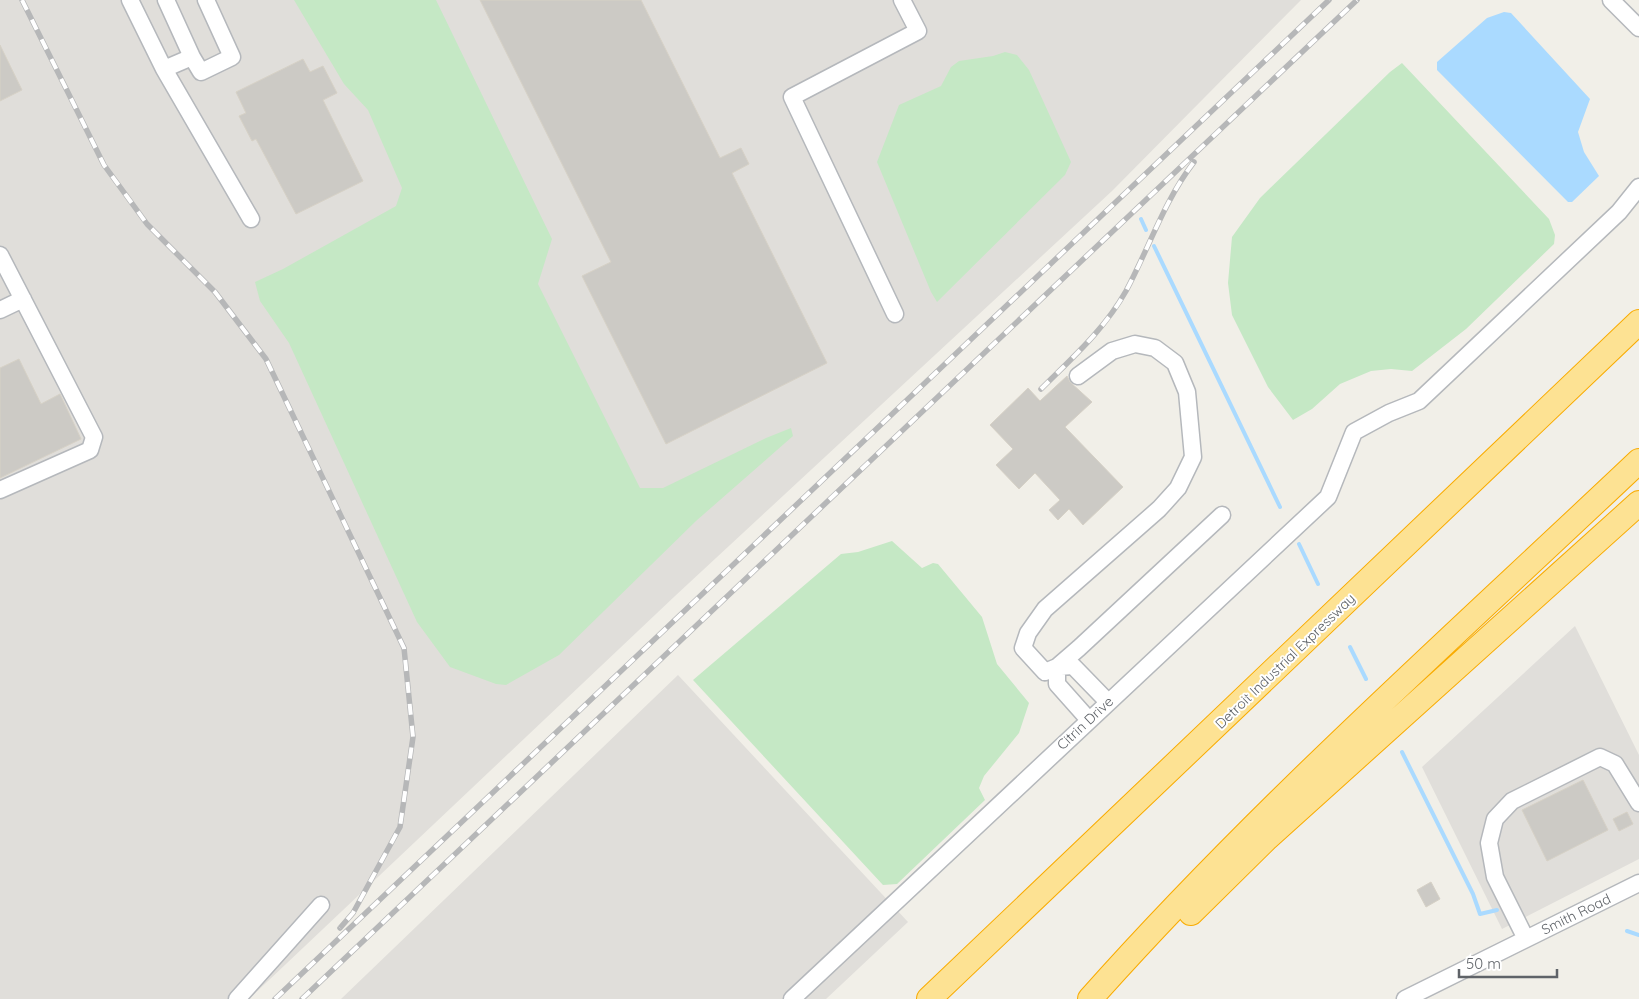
<svg xmlns="http://www.w3.org/2000/svg" width="1639" height="999" font-family="Quicksand,sans-serif">
<style>
.industrial{fill:#e0deda}
.green{fill:#c5e8c5}
.water{fill:#aadaff}
.lines{fill:none;stroke-linecap:round;stroke-linejoin:round}
.stream{stroke:#aadaff;stroke-width:4}
.building{fill:#cccac5;stroke:#d6d1c6}
.minor-casing{stroke:#b5b8bc;stroke-width:19}
.highway-casing{stroke:#f9ab00;stroke-width:26}
.minor{stroke:#fff;stroke-width:16}
.highway{stroke:#fde293;stroke-width:24}
.rail-casing{stroke:#b6b7b8;stroke-width:5.5}
.rail{stroke:#fff;stroke-width:4;stroke-dasharray:11;stroke-linecap:butt}
.labels{text-anchor:middle;dominant-baseline:central;stroke-width:4;stroke-linejoin:round;paint-order:stroke}
.street-label{font-size:14px;fill:#5f6368;stroke:#fff}
</style>
<rect width="100%" height="100%" fill="#f1efe8"/>
<path class="industrial" d="M0,0H1301L1112,191L675,596L249,999H0Z
M1575,626L1639,755V859L1502,929L1422,767Z
M678,675L908,922L826,999H341Z"/>
<path class="green" d="M294,0H436L552,239L538,284L640,488H663L766,438L791,428L793,436L696,521L559,655L506,685L496,684L450,667L417,622L289,343L260,301L255,282L283,269L396,206L402,188L368,110L344,84Z
M1005,52L1017,55L1029,70L1071,162L1065,175L937,302L931,292L877,162L899,105L941,86L951,67L959,61L993,56Z
M1402,63L1549,219L1555,235L1554,244L1466,329L1412,371L1391,369L1371,371L1340,384L1312,409L1293,420L1268,387L1232,315L1228,283L1232,237L1260,198L1390,72Z
M892,541L922,568L933,563L938,564L982,617L997,664L1029,703L1019,733L984,776L979,788L985,800L897,884L883,885L693,680L841,554L858,552Z"/>
<path class="water" d="M1504,12L1511,13L1590,99L1578,132L1584,152L1599,176L1572,202H1568L1437,70V62L1487,18Z"/>
<g class="lines">
<path class="stream" d="M1141,219L1146,230
M1154,246L1280,507
M1299,544L1318,584
M1350,647L1366,679
M1402,752L1473,894L1480,914L1497,910
M1627,931L1639,935"/>
</g>
<path class="building" d="M480,0H641L720,158L741,148L749,164L732,173L827,363L666,444L582,276L611,262Z
M0,45L22,90L0,101Z
M303,59L310,72L323,66L337,93L323,100L363,181L296,214L256,139L252,141L239,116L246,113L236,92Z
M19,359L41,404L60,394L81,439L0,478V368Z
M1067,376L1070,382L1092,402L1065,427L1123,487L1083,525L1069,509L1058,520L1049,510L1060,500L1035,473L1019,489L996,465L1013,449L990,425L1028,388L1040,401Z
M1583,780L1608,830L1547,861L1522,810Z
M1627,812L1633,824L1619,831L1613,819Z
M1431,882L1440,899L1426,907L1417,890Z"/>
<g class="lines">
<defs>
<path id="minor" d="M130,0L164,69L192,57
M166,0L192,57L201,72L232,57L206,0
M1611,0L1639,28
M164,69L251,219
M0,255L94,437L90,450L0,490
M0,310L23,299
M895,314L792,97L918,31L902,0
M1078,376L1112,351L1135,344L1155,348L1175,363L1187,392L1193,457L1178,488L1159,509L1045,609L1028,633L1023,648L1045,672L1057,667L1079,648L1222,515
M1057,667L1073,666L1108,702
M1057,667V684L1089,720
M1526,939L1495,877L1489,843L1495,819L1512,801L1600,757L1615,764L1639,803
M237,999L321,905
M792,999L1328,497L1354,432L1389,413L1419,401L1619,212L1639,187
M1405,999L1639,883"/>
<path id="highway" d="M1191,913L1267,838L1639,503
M929,999L1639,322
M1090,999C1260,808 1453,637 1639,461"/>
</defs>
<use href="#minor" class="minor-casing"/>
<use href="#highway" class="highway-casing"/>
<use href="#minor" class="minor"/>
<use href="#highway" class="highway"/>
<defs>
<path id="rail" d="M22,0L104,165L147,224L215,292L266,359L404,648L413,737L400,827L353,913L340,928
M1041,389C1072,358 1104,330 1126,291C1149,248 1164,201 1194,162
M275,999L1329,0
M302,999L1357,0"/>
</defs>
<use href="#rail" class="rail-casing"/>
<use href="#rail" class="rail"/>
</g>
<g class="labels">
<g class="street-label">
<text transform="translate(1285 661) rotate(-44)">Detroit Industrial Expressway</text>
<text transform="translate(1085 723) rotate(-43)">Citrin Drive</text>
<text transform="translate(1576 914) rotate(-26)">Smith Road</text>
</g>
</g>
<path d="M1459 969v8h98v-8" fill="none" stroke="#5f6368" stroke-width="2.5"/>
<text x="1466" y="969" font-size="15" fill="#5f6368" stroke="#ffffff" stroke-width="4" paint-order="stroke">50 m</text>
</svg>
